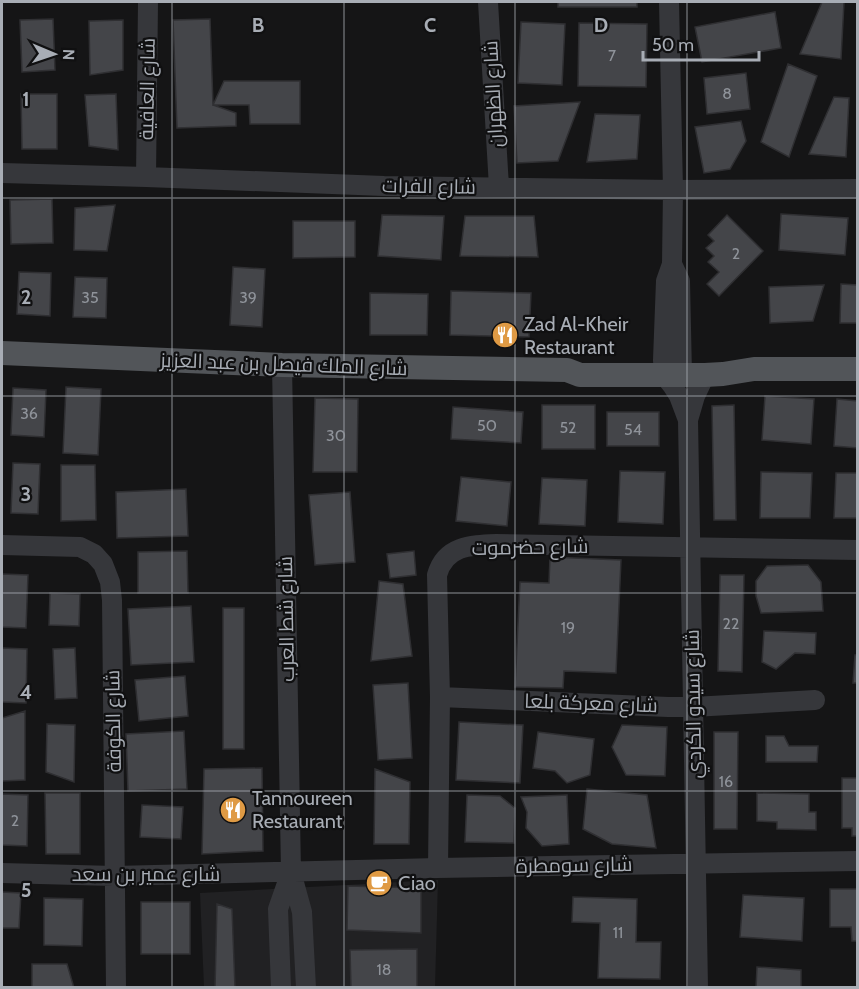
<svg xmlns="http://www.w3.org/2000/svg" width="859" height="989" font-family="Cabin,Cairo,sans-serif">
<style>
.built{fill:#212123}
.building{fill:#444549;stroke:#2f2f32;stroke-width:1.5}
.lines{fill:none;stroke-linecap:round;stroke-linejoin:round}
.minor{stroke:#36373b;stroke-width:20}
.major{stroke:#525559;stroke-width:24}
.grid{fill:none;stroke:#a8adb5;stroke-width:1.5;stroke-opacity:0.55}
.labels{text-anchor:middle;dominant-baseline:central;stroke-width:4.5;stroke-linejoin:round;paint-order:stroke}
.number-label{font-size:16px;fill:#8f939a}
.street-label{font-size:20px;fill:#a8adb5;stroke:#101011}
.poi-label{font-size:20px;fill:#a8adb5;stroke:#101011;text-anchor:start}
.grid-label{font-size:20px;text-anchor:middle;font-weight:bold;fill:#a8adb5;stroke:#101011;stroke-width:4.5;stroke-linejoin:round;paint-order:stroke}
</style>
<rect width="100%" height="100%" fill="#151516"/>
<path class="built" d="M438,880L435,987H204L200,893Z"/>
<path class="building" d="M558,2H637V7H558Z
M822,2H844L841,59L800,54Z
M775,12L781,48L702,62L695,27Z
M53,19L55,70L22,72L20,20Z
M210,19L213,105L236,113V126L177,128L173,20Z
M123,20V70L90,75L89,21Z
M521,22L565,24L562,85L518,83Z
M579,23L647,24L646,87L578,86Z
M788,64L817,76L789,157L761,142Z
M746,73L750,109L707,114L704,78Z
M224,81H300V124H250L249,105H213Z
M21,94H57V149H22Z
M116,94L118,150L89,146L85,95Z
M834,97L849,98L846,157L809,154Z
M580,102L558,161L517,163L514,106Z
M595,114L640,115L637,159L587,162Z
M741,121L746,141L730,169L704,173L695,127Z
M52,199L53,243L11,244L10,200Z
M115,205L107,251L74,250L75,208Z
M781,214L848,218L845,255L779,250Z
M382,215L444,216L441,260L378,256Z
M727,215L763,251L719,296L707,284L719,272L708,262L714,256L706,248L714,241L708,235Z
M465,216H534L538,257L460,256Z
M293,221H355V257L293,258Z
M233,267L265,269L262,327L230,325Z
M19,272L51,273L50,316L17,314Z
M75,277L107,278L106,318L73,317Z
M841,284L858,285V323H840Z
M824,285L813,321L770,323L769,287Z
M451,291L531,293L529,337L450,335Z
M370,293L428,294L427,335H370Z
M66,387L101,389L98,455L63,453Z
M13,388L46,390L44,437L11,435Z
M765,396L814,399L811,444L762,440Z
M315,398L358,399L357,472H313Z
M837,399L858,401V448L834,446Z
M542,405H595V449H542Z
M734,405L736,520H714L712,406Z
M453,407L523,412L521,443L451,439Z
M607,412H659V446H607Z
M13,463L40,464L38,514L11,513Z
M61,465H95L96,520L61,521Z
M620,471L665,472L663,524L618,522Z
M761,472L812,473L810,518H760Z
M836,473H858V518H834Z
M461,477L511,482L507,526L456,521Z
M542,478L587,480L585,526L539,524Z
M186,489L188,536L117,538L116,492Z
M350,492L355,562L315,565L309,495Z
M187,551L188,593H138V552Z
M414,551L416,575L390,578L387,554Z
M550,557L621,560L616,673L564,671L563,688L515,687L520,582L549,583Z
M808,565L821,582L823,611L761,613L756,596V581L767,566Z
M2,574L28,575L26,628L2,627Z
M720,575H744L742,672L718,671Z
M379,581L403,584L412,656L371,661Z
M50,593L80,594L79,626L49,625Z
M191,606L194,662L131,665L128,609Z
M223,608H244V749H223Z
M764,631L816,633L815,654L795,653L776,669L762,662Z
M2,648L27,649L26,703L2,702Z
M75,648L77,698L55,699L53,649Z
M855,655H858V683H853Z
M185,676L188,716L139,721L135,680Z
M408,683L412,758L378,760L373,685Z
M25,711V780L2,781V718Z
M459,722L523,725L520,783L456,780Z
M47,724L75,725L74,782L46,772Z
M622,725L667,727L665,776L626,775L612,747Z
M184,731L187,789L128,791L126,734Z
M538,732L594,739L590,775L567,783L555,771L533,768Z
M714,732H738L737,829H714Z
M766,736H784L789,746H818L817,762H766Z
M262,768L263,851L202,854L204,769Z
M375,769L410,782L409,844H374Z
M842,778H858V836H852V828H842Z
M587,789L647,795L656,848L612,844L583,829Z
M45,793H80V854H46Z
M757,793L809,794V812H816V830L777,829V822L757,821Z
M2,794L28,795L27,846L2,845Z
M467,795L500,796L515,808L514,843L465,842Z
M567,795L569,844L542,846L526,828L527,812L521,797Z
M142,805L183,807L181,839L140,837Z
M348,886L421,888V933L347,930Z
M830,889H858V941H852L851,927H830Z
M2,892L21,893L19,928H2Z
M743,895L804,898L802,941L740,937Z
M573,897L637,899L636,942H661L660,979L598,978L600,923L572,922Z
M44,898L83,899L82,946L44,945Z
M141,902H190V954H141Z
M217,904L232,909L235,988H215Z
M417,949V988H351L350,950Z
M32,964H67L74,988H32Z
M757,967L801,970V988H756Z"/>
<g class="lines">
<path class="minor" d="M488,2L499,187
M669,2L673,190L672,264L666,281L663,360L664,375L672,385L679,396L688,420
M2,173L146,177L384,186L673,190L858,189
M146,177L148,2
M672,264L680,281L682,375
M282,365L291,872L302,912L306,988
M2,545L80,547L94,554L103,564L110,582L112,600L116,988
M440,697L668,707H693L815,700
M438,868L440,697L437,575C445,546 470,545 496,544L858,550
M2,873L114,876L438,868L858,861
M281,988L278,909L291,872
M698,988L688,420L695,396L705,375"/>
<path class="major" d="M2,353L282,365L567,370L580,375H705L723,374L754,369H858"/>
</g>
<path class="grid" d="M172,2V988M344,2V988M515,2V988M687,2V988M2,198H858M2,396H858M2,593H858M2,791H858"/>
<defs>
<symbol id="restaurant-disc" viewBox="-11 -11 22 22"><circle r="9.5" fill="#df9a44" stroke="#101011"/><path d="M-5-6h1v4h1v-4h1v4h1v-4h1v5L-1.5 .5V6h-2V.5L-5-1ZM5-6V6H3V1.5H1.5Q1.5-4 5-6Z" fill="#fff"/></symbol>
<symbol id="cafe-disc" viewBox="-11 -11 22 22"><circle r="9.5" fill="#df9a44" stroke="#101011"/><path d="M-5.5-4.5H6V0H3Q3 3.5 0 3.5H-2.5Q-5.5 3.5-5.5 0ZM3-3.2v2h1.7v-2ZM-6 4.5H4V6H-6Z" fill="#fff"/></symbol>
</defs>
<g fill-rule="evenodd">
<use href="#restaurant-disc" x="490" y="320" width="30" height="30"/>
<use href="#restaurant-disc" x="218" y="795" width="30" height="30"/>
<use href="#cafe-disc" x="364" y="868" width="30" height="30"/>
</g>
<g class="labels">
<g class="number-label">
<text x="612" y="55">7</text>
<text x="727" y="93">8</text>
<text x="736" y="253">2</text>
<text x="90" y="297">35</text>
<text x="248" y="297">39</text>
<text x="29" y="413">36</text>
<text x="487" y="425">50</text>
<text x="568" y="427">52</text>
<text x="633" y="429">54</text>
<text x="336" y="435">30</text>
<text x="731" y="623">22</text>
<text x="568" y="627">19</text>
<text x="726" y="781">16</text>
<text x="15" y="820">2</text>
<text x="618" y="932">11</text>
<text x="384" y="969">18</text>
</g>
<g class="street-label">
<text transform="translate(147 89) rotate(-89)">شارع العافية</text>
<text transform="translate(493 94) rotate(-93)">شارع الظهران</text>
<text transform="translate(429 186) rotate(1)">شارع الفرات</text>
<text transform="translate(284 364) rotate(2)">شارع الملك فيصل بن عبد العزيز</text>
<text transform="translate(530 547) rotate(-1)">شارع حضرموت</text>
<text transform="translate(286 619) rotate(-91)">شارع شط العرب</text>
<text transform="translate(591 703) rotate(2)">شارع معركة بلعا</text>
<text transform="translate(693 704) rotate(-91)">شارع سيدو الكردي</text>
<text transform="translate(113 721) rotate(-91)">شارع الكوفة</text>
<text transform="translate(574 865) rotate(-1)">شارع سومطرة</text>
<text x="146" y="874">شارع عمير بن سعد</text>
</g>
<g class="poi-label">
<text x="524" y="324">Zad Al-Kheir<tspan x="524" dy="23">Restaurant</tspan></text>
<text x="252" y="798">Tannoureen<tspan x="252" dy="23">Restaurant</tspan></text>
<text x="398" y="883">Ciao</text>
</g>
</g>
<g class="grid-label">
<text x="258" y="32">B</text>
<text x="430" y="32">C</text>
<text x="601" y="32">D</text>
<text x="26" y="106">1</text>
<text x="26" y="304">2</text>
<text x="26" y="501">3</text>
<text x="26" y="699">4</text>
<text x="26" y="897">5</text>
</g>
<rect width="859" height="989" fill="none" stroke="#a8adb5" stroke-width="6"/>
<g transform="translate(54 54) rotate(92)" stroke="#101011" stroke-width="4.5" paint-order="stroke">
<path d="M0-4.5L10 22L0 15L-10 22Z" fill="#a8adb5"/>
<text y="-9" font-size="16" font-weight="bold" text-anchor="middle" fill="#a8adb5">N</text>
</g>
<path d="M643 51v9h116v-9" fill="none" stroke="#a8adb5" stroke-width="3"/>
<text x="652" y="51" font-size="18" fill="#a8adb5" stroke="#101011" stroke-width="4.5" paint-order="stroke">50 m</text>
</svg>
